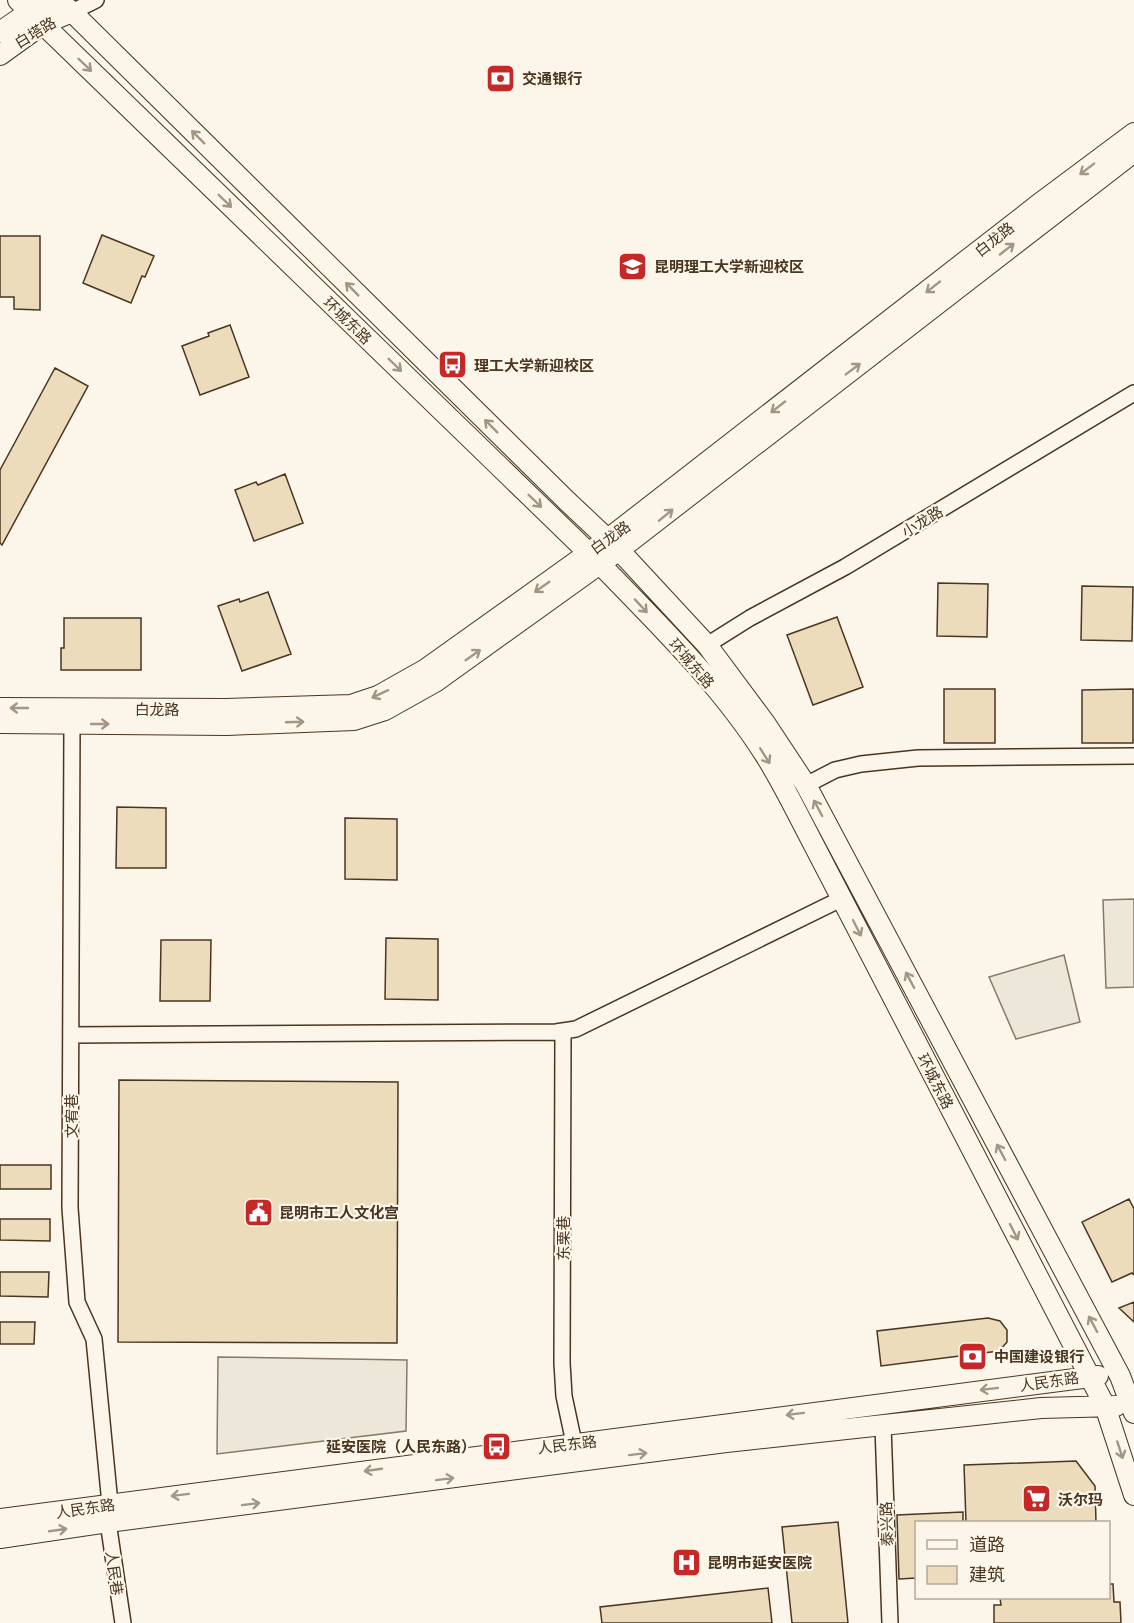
<svg xmlns="http://www.w3.org/2000/svg" width="1134" height="1623" font-family="Barlow,'Noto Sans SC',sans-serif">
<style>
.parking{fill:#ede7d9;stroke:#887966;stroke-width:1.5}
.building{fill:#ecdcbc;stroke:#4a3520;stroke-width:1.5}
.lines{fill:none;stroke-linecap:round;stroke-linejoin:round}
.minor-casing{stroke:#4a3520;stroke-width:18}
.major-casing{stroke:#4a3520;stroke-width:22}
.minor{stroke:#fbf6e9;stroke-width:15}
.major{stroke:#fbf6e9;stroke-width:20}
.oneway{stroke:#a29684}
.labels{text-anchor:middle;dominant-baseline:central;stroke-width:4.5;stroke-linejoin:round;paint-order:stroke}
.street-label{font-size:15px;fill:#4a3520;stroke:#fbf6e9}
.poi-label{font-size:15px;font-weight:bold;fill:#4a3520;stroke:#fbf6e9;text-anchor:start}
</style>
<rect width="100%" height="100%" fill="#fbf6e9"/>
<path class="parking" d="M1134,899V987L1106,988L1103,900Z
M1064,955L1080,1022L1016,1039L989,977Z
M218,1357L407,1360L406,1431L217,1454Z"/>
<path class="building" d="M102,235L154,256L145,277L142,276L131,303L83,283Z
M0,236H40V310L14,309V297H0Z
M230,325L249,377L200,395L182,346L209,336L208,333Z
M55,368L88,386L2,545L0,543V470Z
M285,474L303,523L254,541L235,490L256,482L258,485Z
M938,583L988,584L987,637L937,636Z
M1082,586L1133,587L1132,641L1081,640Z
M268,592L291,654L242,671L218,606L239,599L240,602Z
M837,617L863,687L813,705L787,635Z
M64,618H141V670H61V648H64Z
M944,689H995V743H944Z
M1133,689V743H1082V690Z
M117,807L166,808V868H116Z
M345,818L397,819V880L345,879Z
M386,938L438,939V1000L385,999Z
M161,940H211L210,1001H160Z
M119,1080L398,1082L397,1343L118,1342Z
M0,1165H51V1189H0Z
M1129,1199L1134,1209V1275L1132,1273L1112,1282L1082,1222Z
M0,1219H50V1241L0,1240Z
M0,1272H49L48,1297L0,1296Z
M1134,1302V1322L1119,1308Z
M988,1318L1000,1321L1007,1330V1342L999,1351L881,1366L877,1331Z
M0,1322H35L34,1344H0Z
M1076,1461L1095,1486L1096,1522H966L964,1465Z
M963,1512V1522H916V1578L899,1579L897,1515Z
M838,1522L848,1623H792L782,1527Z
M1108,1584H1113L1114,1602H1120L1121,1623H994V1605H1001L1000,1598H1108Z
M768,1588L772,1623H602L600,1607Z"/>
<g class="lines">
<defs>
<path id="minor" d="M72,12L96,0
M707,645L750,618L845,567L1134,393
M72,723L70,1208L77,1302L94,1339L110,1504
M806,785L835,770L861,764L918,758L1134,756
M563,1031L562,1363L564,1396L574,1443
M71,1035L556,1032L576,1029L841,899
M883,1426L890,1623
M108,1522L123,1623"/>
<path id="major" d="M18,0L600,564C658,624 720,684 765,755C774,769 782,784 790,799L1105,1406L1134,1495
M58,0L72,12L567,501L619,550L707,645L765,723L806,785L1120,1376L1134,1413
M0,32L29,12L57,0
M0,55L43,24L72,12
M0,708L226,709L351,705L378,696L426,669L608,539L1039,204L1134,133
M0,723L227,725L354,720L385,710L435,682L619,550L1134,152
M0,1519L1098,1376
M0,1538L108,1522L726,1442L1041,1408L1116,1406"/>
</defs>
<use href="#minor" class="minor-casing"/>
<use href="#major" class="major-casing"/>
<use href="#minor" class="minor"/>
<use href="#major" class="major"/>
</g>
<defs><path id="oneway-shaft" d="M-6 0H5M1.5-3L5.5 0L1.5 3" fill="none" stroke-width="1.6" stroke-linecap="round" stroke-linejoin="round" transform="scale(1.5)"/></defs>
<g class="oneway">
<use href="#oneway-shaft" transform="translate(85 65) rotate(44)"/>
<use href="#oneway-shaft" transform="translate(198 137) rotate(-135)"/>
<use href="#oneway-shaft" transform="translate(1087 169) rotate(143)"/>
<use href="#oneway-shaft" transform="translate(225 201) rotate(44)"/>
<use href="#oneway-shaft" transform="translate(1007 249) rotate(-38)"/>
<use href="#oneway-shaft" transform="translate(933 287) rotate(142)"/>
<use href="#oneway-shaft" transform="translate(352 289) rotate(-135)"/>
<use href="#oneway-shaft" transform="translate(395 365) rotate(44)"/>
<use href="#oneway-shaft" transform="translate(853 369) rotate(-37)"/>
<use href="#oneway-shaft" transform="translate(778 407) rotate(142)"/>
<use href="#oneway-shaft" transform="translate(491 426) rotate(-135)"/>
<use href="#oneway-shaft" transform="translate(535 501) rotate(44)"/>
<use href="#oneway-shaft" transform="translate(666 515) rotate(-39)"/>
<use href="#oneway-shaft" transform="translate(542 587) rotate(145)"/>
<use href="#oneway-shaft" transform="translate(641 606) rotate(47)"/>
<use href="#oneway-shaft" transform="translate(473 655) rotate(-35)"/>
<use href="#oneway-shaft" transform="translate(380 694) rotate(155)"/>
<use href="#oneway-shaft" transform="translate(19 708) rotate(-180)"/>
<use href="#oneway-shaft" transform="translate(295 722) rotate(-2)"/>
<use href="#oneway-shaft" transform="translate(100 724)"/>
<use href="#oneway-shaft" transform="translate(765 756) rotate(58)"/>
<use href="#oneway-shaft" transform="translate(818 808) rotate(-118)"/>
<use href="#oneway-shaft" transform="translate(857 928) rotate(63)"/>
<use href="#oneway-shaft" transform="translate(910 980) rotate(-118)"/>
<use href="#oneway-shaft" transform="translate(1001 1152) rotate(-118)"/>
<use href="#oneway-shaft" transform="translate(1014 1232) rotate(63)"/>
<use href="#oneway-shaft" transform="translate(1093 1324) rotate(-118)"/>
<use href="#oneway-shaft" transform="translate(989 1389) rotate(173)"/>
<use href="#oneway-shaft" transform="translate(795 1414) rotate(173)"/>
<use href="#oneway-shaft" transform="translate(1120 1450) rotate(72)"/>
<use href="#oneway-shaft" transform="translate(638 1454) rotate(-7)"/>
<use href="#oneway-shaft" transform="translate(373 1470) rotate(172)"/>
<use href="#oneway-shaft" transform="translate(445 1479) rotate(-7)"/>
<use href="#oneway-shaft" transform="translate(180 1495) rotate(173)"/>
<use href="#oneway-shaft" transform="translate(251 1504) rotate(-7)"/>
<use href="#oneway-shaft" transform="translate(58 1530) rotate(-8)"/>
</g>
<defs>
<symbol id="bank-square" viewBox="-11 -11 22 22"><rect x="-9" y="-9" width="18" height="18" rx="4" fill="#c62828" stroke="#fbf6e9"/><path d="M-6-4H6V4H-6ZM0-2.3a2.3 2.3 0 1 0 0 4.6a2.3 2.3 0 1 0 0-4.6Z" fill="#fff"/></symbol>
<symbol id="university-square" viewBox="-11 -11 22 22"><rect x="-9" y="-9" width="18" height="18" rx="4" fill="#c62828" stroke="#fbf6e9"/><path d="M0-5L7-2L0 1L-7-2ZM-4 1L0 2.5L4 1V4Q0 6-4 4Z" fill="#fff"/></symbol>
<symbol id="bus-square" viewBox="-11 -11 22 22"><rect x="-9" y="-9" width="18" height="18" rx="4" fill="#c62828" stroke="#fbf6e9"/><path d="M-5-6H5V4H4V6H2V4H-2V6H-4V4H-5ZM-3.5-4V0h7V-4ZM-3.5 1.2v1.5H-2V1.2ZM2 1.2v1.5H3.5V1.2Z" fill="#fff"/></symbol>
<symbol id="civic-square" viewBox="-11 -11 22 22"><rect x="-9" y="-9" width="18" height="18" rx="4" fill="#c62828" stroke="#fbf6e9"/><path d="M-.6-6.5H3V-4.5H.6V-3L4-1V1h2V6H-6V1h2V-1L-.6-3ZM-1.2 2.5V6h2.4V2.5Z" fill="#fff"/></symbol>
<symbol id="supermarket-square" viewBox="-11 -11 22 22"><rect x="-9" y="-9" width="18" height="18" rx="4" fill="#c62828" stroke="#fbf6e9"/><path d="M-6-5.5h2.5l.6 2H6L4.5 2H-2.5L-4.4-4H-6ZM-1.5 3.2a1.3 1.3 0 1 0 .1 0ZM3 3.2a1.3 1.3 0 1 0 .1 0Z" fill="#fff"/></symbol>
<symbol id="hospital-square" viewBox="-11 -11 22 22"><rect x="-9" y="-9" width="18" height="18" rx="4" fill="#c62828" stroke="#fbf6e9"/><path d="M-5-5h3v3.5h4V-5h3V5h-3V1.5h-4V5h-3Z" fill="#fff"/></symbol>
</defs>
<g fill-rule="evenodd">
<use href="#bank-square" x="484" y="62" width="33" height="33"/>
<use href="#university-square" x="616" y="250" width="33" height="33"/>
<use href="#bus-square" x="436" y="348" width="33" height="33"/>
<use href="#civic-square" x="242" y="1196" width="33" height="33"/>
<use href="#bank-square" x="956" y="1340" width="33" height="33"/>
<use href="#bus-square" x="480" y="1430" width="33" height="33"/>
<use href="#supermarket-square" x="1020" y="1482" width="33" height="33"/>
<use href="#hospital-square" x="670" y="1546" width="33" height="33"/>
</g>
<g class="labels">
<g class="street-label">
<text transform="translate(35 32) rotate(-31)">白塔路</text>
<text transform="translate(994 239) rotate(-38)">白龙路</text>
<text transform="translate(348 320) rotate(44)">环城东路</text>
<text transform="translate(922 521) rotate(-31)">小龙路</text>
<text transform="translate(610 537) rotate(-36)">白龙路</text>
<text transform="translate(692 663) rotate(49)">环城东路</text>
<text x="157" y="709">白龙路</text>
<text transform="translate(936 1081) rotate(63)">环城东路</text>
<text transform="translate(71 1116) rotate(-90)">文宥巷</text>
<text transform="translate(563 1238) rotate(-90)">东栗巷</text>
<text transform="translate(1049 1381) rotate(-8)">人民东路</text>
<text transform="translate(567 1444) rotate(-7)">人民东路</text>
<text transform="translate(85 1508) rotate(-8)">人民东路</text>
<text transform="translate(886 1524) rotate(-92)">泰兴路</text>
<text transform="translate(115 1573) rotate(82)">人民巷</text>
</g>
<g class="poi-label">
<text x="522" y="78">交通银行</text>
<text x="654" y="266">昆明理工大学新迎校区</text>
<text x="474" y="365">理工大学新迎校区</text>
<text x="279" y="1212">昆明市工人文化宫</text>
<text x="994" y="1356">中国建设银行</text>
<text x="476" y="1446" text-anchor="end">延安医院（人民东路）</text>
<text x="1058" y="1499">沃尔玛</text>
<text x="707" y="1562">昆明市延安医院</text>
</g>
</g>
<rect x="915" y="1521" width="195" height="78" fill="#fbf6e9" stroke="#b4a999" stroke-width="1.5"/>
<rect x="927" y="1540" width="30" height="9" fill="#fbf6e9" stroke="#b4a999" stroke-width="1.5"/>
<text x="969" y="1551" font-size="18" fill="#4a3520">道路</text>
<rect x="927" y="1566" width="30" height="18" fill="#ecdcbc" stroke="#b4a999" stroke-width="1.5"/>
<text x="969" y="1581" font-size="18" fill="#4a3520">建筑</text>
</svg>
